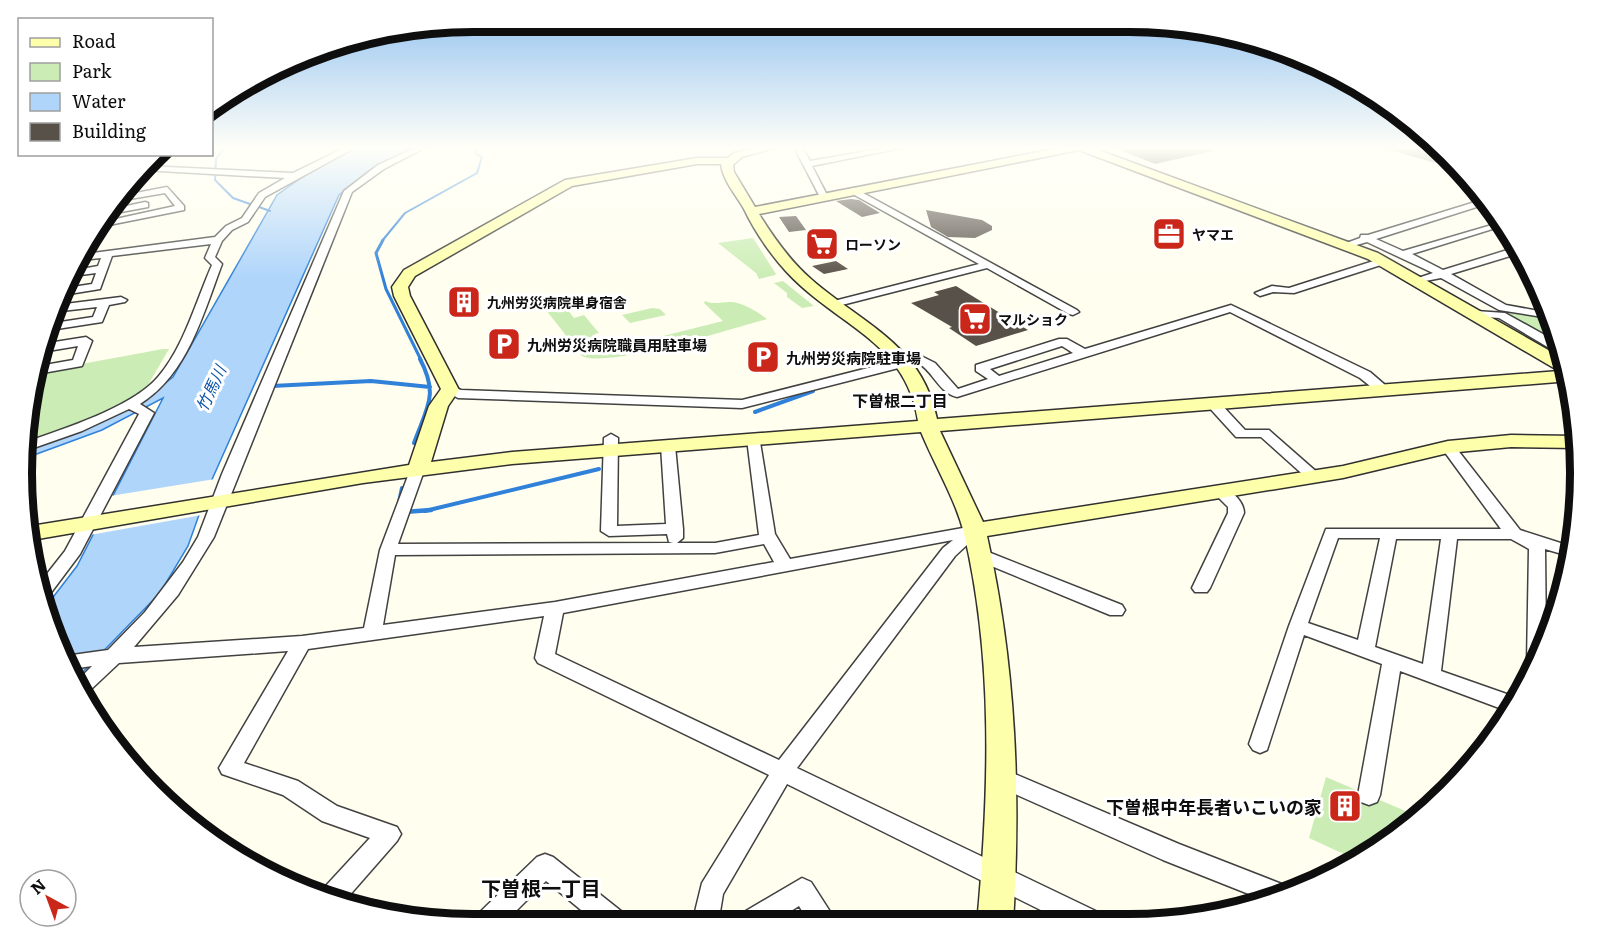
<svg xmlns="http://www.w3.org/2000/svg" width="1601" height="946" font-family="Literata,'Noto Sans JP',serif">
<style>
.green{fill:#cbedb5}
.water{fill:#afd5fb;stroke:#3081d9;stroke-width:1.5}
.pier{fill:#fffeef}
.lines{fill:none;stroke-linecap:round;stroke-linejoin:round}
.stream-far3{stroke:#3081d9;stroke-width:2}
.stream-far2{stroke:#3081d9;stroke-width:3}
.stream-far1{stroke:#3081d9;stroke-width:4}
.stream{stroke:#3081d9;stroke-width:4.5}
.building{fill:#585149}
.street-casing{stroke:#414141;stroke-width:3}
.secondary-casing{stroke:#303030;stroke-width:3}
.street{fill:#fff;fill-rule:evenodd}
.secondary{fill:#feffaa;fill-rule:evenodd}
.labels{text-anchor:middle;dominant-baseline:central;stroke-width:6;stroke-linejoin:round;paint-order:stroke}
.far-poi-label{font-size:14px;font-weight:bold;fill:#0e0e0e;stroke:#fff;text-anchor:start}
.poi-label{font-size:15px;font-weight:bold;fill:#0e0e0e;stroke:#fff;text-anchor:start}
.water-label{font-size:16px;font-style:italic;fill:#0c52ab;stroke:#fff}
.neighbourhood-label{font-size:16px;font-weight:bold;fill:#0e0e0e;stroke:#fff}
.near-poi-label{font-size:18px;font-weight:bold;fill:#0e0e0e;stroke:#fff;text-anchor:end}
.near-neighbourhood-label{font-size:20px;font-weight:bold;fill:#0e0e0e;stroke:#fff}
.rim{fill:none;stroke:#0e0e0e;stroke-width:8}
</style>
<rect width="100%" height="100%" fill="#fffeef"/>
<path class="green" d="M753,238L776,274L775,275L759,279L756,273L718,243Z
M783,281L814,306L802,308L787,297V293L774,283Z
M564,295L575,307L567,309L574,318L584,315L599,333L594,334L607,350L723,321L704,303L705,301C714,305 720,302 729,302C741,301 758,312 767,319C734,328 607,369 582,356L539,301Z
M652,308L660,309L666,315L630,323L622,315Z
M1499,310L1551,319L1559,345Z
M163,349H169L145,390L127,402L26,445L38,372Z
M1326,777L1417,816L1359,861L1309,838Z"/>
<path class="water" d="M357,147H417L371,169L339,195L210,484L188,546L160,593L77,678L45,619L44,609L77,566L163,398L102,430L23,459L25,451L93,425L144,399L173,377L277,195L325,161Z"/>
<path class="pier" d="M215,479L202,515L90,535L110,496Z"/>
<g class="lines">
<path class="stream-far3" d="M225,147L216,159L215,180L233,198L250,204
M259,207L270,211
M382,241L405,213L477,173L482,157L476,154L477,147"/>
<path class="stream-far2" d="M383,240L376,253L386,289L421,360"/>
<path class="stream-far1" d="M272,386L371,381L430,387
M755,412L813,391
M414,443C427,407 439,395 420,359
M399,502L402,488
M425,511L599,469"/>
<path class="stream" d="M404,512L431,510"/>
</g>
<path class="building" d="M1112,147H1212L1213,151L1155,164Z
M1390,147H1439L1461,170L1389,150Z
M851,199L859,200L880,213L862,217L836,201Z
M926,210L982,220L992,226V230L975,238L948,237L931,227Z
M796,216L806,230L789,232L779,217Z
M836,261L848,269L824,274L812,266Z
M956,286L1028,330L976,346L949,328L952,327L911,303L939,295L934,292Z
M1336,794L1358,803L1354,819L1332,809Z"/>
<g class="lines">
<defs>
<path id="street" d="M346,147H356L265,197L248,222L232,230L222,241L215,257L222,264C203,314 188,374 140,404L154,413L80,554L47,598L42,600L39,584L65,551L139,414L129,409L82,431L25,451L26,442C63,429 133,407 158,377C184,347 196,301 212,265L205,258L211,244L112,256L100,289L63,295L66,288L92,284L96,273L73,276L76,270L98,266L101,258L81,260L85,254L215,237L226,226L242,218L259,193L285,178L142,170L147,166L293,173Z
M417,147H426L384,169L352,192L214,537L178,595L134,647L302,636L364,628L380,550L411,468L418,464L425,468L398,544L673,543L669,542L667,534L609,536L601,531L604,438L611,434L618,438L617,526L666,524L661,446L668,442L675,446L683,529V538L677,543H715L759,535L747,439L754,435L759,436L775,534L790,559L974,526L982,531L955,556L797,768L1104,915L1108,924H1069L787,784L723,894L718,924H692L702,883L769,775L538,663L535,658L544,616L308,649L244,763L298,781L337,806L397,827L401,834L397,841L348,897L349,905L319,897L322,890L370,838L322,821L283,795L222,774L219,768L288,651L119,663L86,694L78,680L92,666L72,669L65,656L108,650L145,612L183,562L198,537L222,474L344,191L378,165ZM953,540L943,548L779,760L555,654L563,613ZM764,544L774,562L555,602L383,625L395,555L715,553Z
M794,147H802L810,161L891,147H906L812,166L828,197L824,200L820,197Z
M167,187L184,206V210L99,227L102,222L175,206L165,193L112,202L115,197Z
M854,188L1077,310L1079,312L1073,315L1069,314L987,268L834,307L830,306V302L979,264L851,193V189Z
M1485,199L1489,203L1376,239L1403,251L1502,222V226L1412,254L1443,270L1517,247L1520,253L1451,274L1506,305L1539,311L1537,293L1540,290L1546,300L1549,318L1499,310L1441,278L1415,283V279L1433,273L1367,242L1346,248L1341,245L1360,238L1361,235H1368Z
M145,202L148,203V207L105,215L108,210Z
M1383,258L1388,261L1387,263L1294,293L1273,292L1260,296L1255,293L1272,286L1289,288Z
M121,297L127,300L125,302L109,305L102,322L44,331L52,315L56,318L54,323L93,317L97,307L53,312L57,305Z
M1231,305L1370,372L1392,391L1390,394H1380L1360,378L1230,312L957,397C938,392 934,372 918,363L742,408L458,398L443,390L450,386L461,390L742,400L919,355L935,363L958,389L988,379L976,371V365L1059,339H1067L1085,349ZM1062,346L1073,353L999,376L990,369Z
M1476,311L1505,313L1559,343L1561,352H1556L1499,318L1472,316V312Z
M86,337L92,341L82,366L37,374L39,366L73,360L78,346L42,352V344Z
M1213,400L1218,401L1245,430H1269L1319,474L1322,477L1319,480H1309L1261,437H1236L1206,404Z
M1448,443L1453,444L1520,530L1573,547L1572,557L1545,549L1546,643L1534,668L1527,662L1529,549L1511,539H1457L1441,671L1518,698L1510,712L1400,671L1380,795L1377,802L1369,805L1361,802L1358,795L1382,664L1304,635L1267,750L1260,753L1253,750L1249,744L1289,626L1326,529H1501L1441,447ZM1338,538H1380L1358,640L1308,623ZM1396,539H1441L1423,664L1375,647Z
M1221,487C1232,490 1244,502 1244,513L1210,588L1207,592H1195L1192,588L1228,513V507L1213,492Z
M978,548L1122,605L1125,610L1122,615H1110L972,558L970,554L972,550Z
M1003,769L1179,844L1292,888L1293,892L1269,902L1163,860L995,785L992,778L995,771Z
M545,854L553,857L626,915L630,924H598L546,881L503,924H473L477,915L537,857Z
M802,878L811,882L838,924H810L799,906L770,924H735L739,915Z"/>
<path id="secondary" d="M760,147H778L742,157L733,165L734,172L755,207L1064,147H1090L1378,253L1564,359L1570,381L940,431L983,522L1343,466L1448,441L1511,435L1576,436L1578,448L1511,447L1448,453L1343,478L987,536C1016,665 1021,793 1013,924H977C989,795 994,660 964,533C955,498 935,466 921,432L512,464L363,483L32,540L31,526L409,465L429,406L441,389L394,296L392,287L404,270L565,180L697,158H728L734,153ZM1079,150L1368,259L1559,371L937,419C922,344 862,324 811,279C790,261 774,238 759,214ZM697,164H721C723,181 736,195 744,209C757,236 778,266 801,286C850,330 907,348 918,421L512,452L431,462L448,406L459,390L410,296L408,287L415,276L572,186Z"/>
</defs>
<use href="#street" class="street-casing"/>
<use href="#secondary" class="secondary-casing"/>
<use href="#street" class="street"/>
<use href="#secondary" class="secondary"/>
</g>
<linearGradient id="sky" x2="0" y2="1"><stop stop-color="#91c1f0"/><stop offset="0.53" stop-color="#fffff8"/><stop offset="1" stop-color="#fffff8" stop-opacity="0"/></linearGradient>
<rect width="1601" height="279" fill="url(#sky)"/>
<defs>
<symbol id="office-square" viewBox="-11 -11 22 22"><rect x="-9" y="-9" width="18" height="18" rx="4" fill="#ca271a" stroke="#fff"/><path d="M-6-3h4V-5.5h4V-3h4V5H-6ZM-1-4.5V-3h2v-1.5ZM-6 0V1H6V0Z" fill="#fff"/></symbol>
<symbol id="supermarket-square" viewBox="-11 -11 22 22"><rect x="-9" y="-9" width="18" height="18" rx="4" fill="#ca271a" stroke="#fff"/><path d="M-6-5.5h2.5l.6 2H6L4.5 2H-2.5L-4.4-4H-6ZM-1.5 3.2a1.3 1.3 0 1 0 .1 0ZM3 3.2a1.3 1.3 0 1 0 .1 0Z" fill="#fff"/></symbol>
<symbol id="building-square" viewBox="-11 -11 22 22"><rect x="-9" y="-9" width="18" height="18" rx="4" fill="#ca271a" stroke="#fff"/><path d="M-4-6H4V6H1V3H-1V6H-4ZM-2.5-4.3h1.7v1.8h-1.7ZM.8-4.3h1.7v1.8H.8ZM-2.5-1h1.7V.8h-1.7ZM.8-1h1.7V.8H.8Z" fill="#fff"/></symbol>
<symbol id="parking-square" viewBox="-11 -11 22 22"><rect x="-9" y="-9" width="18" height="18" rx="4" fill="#ca271a" stroke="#fff"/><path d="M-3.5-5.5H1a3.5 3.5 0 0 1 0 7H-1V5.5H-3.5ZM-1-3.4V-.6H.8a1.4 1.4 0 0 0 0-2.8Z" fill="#fff"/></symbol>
</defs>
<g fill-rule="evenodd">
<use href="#office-square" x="1150" y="215" width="38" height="38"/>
<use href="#supermarket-square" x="803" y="225" width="38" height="38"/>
<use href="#building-square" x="445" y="283" width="38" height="38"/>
<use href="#supermarket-square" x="956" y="300" width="38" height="38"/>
<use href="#parking-square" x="485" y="325" width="38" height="38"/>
<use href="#parking-square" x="744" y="338" width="38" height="38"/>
<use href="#building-square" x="1326" y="787" width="38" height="38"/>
</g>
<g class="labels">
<g class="far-poi-label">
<text x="1192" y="234">ヤマエ</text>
<text x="845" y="244">ローソン</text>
<text x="487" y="302">九州労災病院単身宿舎</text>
<text x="998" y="319">マルショク</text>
</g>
<g class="poi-label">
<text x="527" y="344">九州労災病院職員用駐車場</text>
<text x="786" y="357">九州労災病院駐車場</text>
</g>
<g class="water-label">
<text transform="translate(210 388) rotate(-65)">竹馬川</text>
</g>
<g class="neighbourhood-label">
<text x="900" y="400">下曽根二丁目</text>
</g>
<g class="near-poi-label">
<text x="1322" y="806">下曽根中年長者いこいの家</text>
</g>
<g class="near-neighbourhood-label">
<text x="541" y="887">下曽根一丁目</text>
</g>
</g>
<path d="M0 0H1601V946H0ZM473 32H1129A441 441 0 0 1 1570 473V473A441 441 0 0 1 1129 914H473A441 441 0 0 1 32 473V473A441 441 0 0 1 473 32Z" fill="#fff" fill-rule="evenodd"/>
<path class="rim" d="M473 32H1129A441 441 0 0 1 1570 473V473A441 441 0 0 1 1129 914H473A441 441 0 0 1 32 473V473A441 441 0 0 1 473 32Z"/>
<rect x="18" y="18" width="195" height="138" fill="#ffffff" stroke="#9f9f9f" stroke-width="1.5"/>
<rect x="30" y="38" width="30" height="9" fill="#feffaa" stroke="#9f9f9f" stroke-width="1.5"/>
<text x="72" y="48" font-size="18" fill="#0e0e0e">Road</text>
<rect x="30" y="63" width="30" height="18" fill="#cbedb5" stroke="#9f9f9f" stroke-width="1.5"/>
<text x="72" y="78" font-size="18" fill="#0e0e0e">Park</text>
<rect x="30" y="93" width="30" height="18" fill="#afd5fb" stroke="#9f9f9f" stroke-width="1.5"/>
<text x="72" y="108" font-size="18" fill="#0e0e0e">Water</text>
<rect x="30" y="123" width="30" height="18" fill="#585149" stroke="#9f9f9f" stroke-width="1.5"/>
<text x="72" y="138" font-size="18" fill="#0e0e0e">Building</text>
<g transform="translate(48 898) rotate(319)"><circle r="28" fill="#ffffff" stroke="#9f9f9f" stroke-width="1.5"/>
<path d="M0-4.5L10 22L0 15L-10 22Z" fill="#ca271a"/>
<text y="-9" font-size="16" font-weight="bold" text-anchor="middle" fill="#0e0e0e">N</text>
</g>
</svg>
